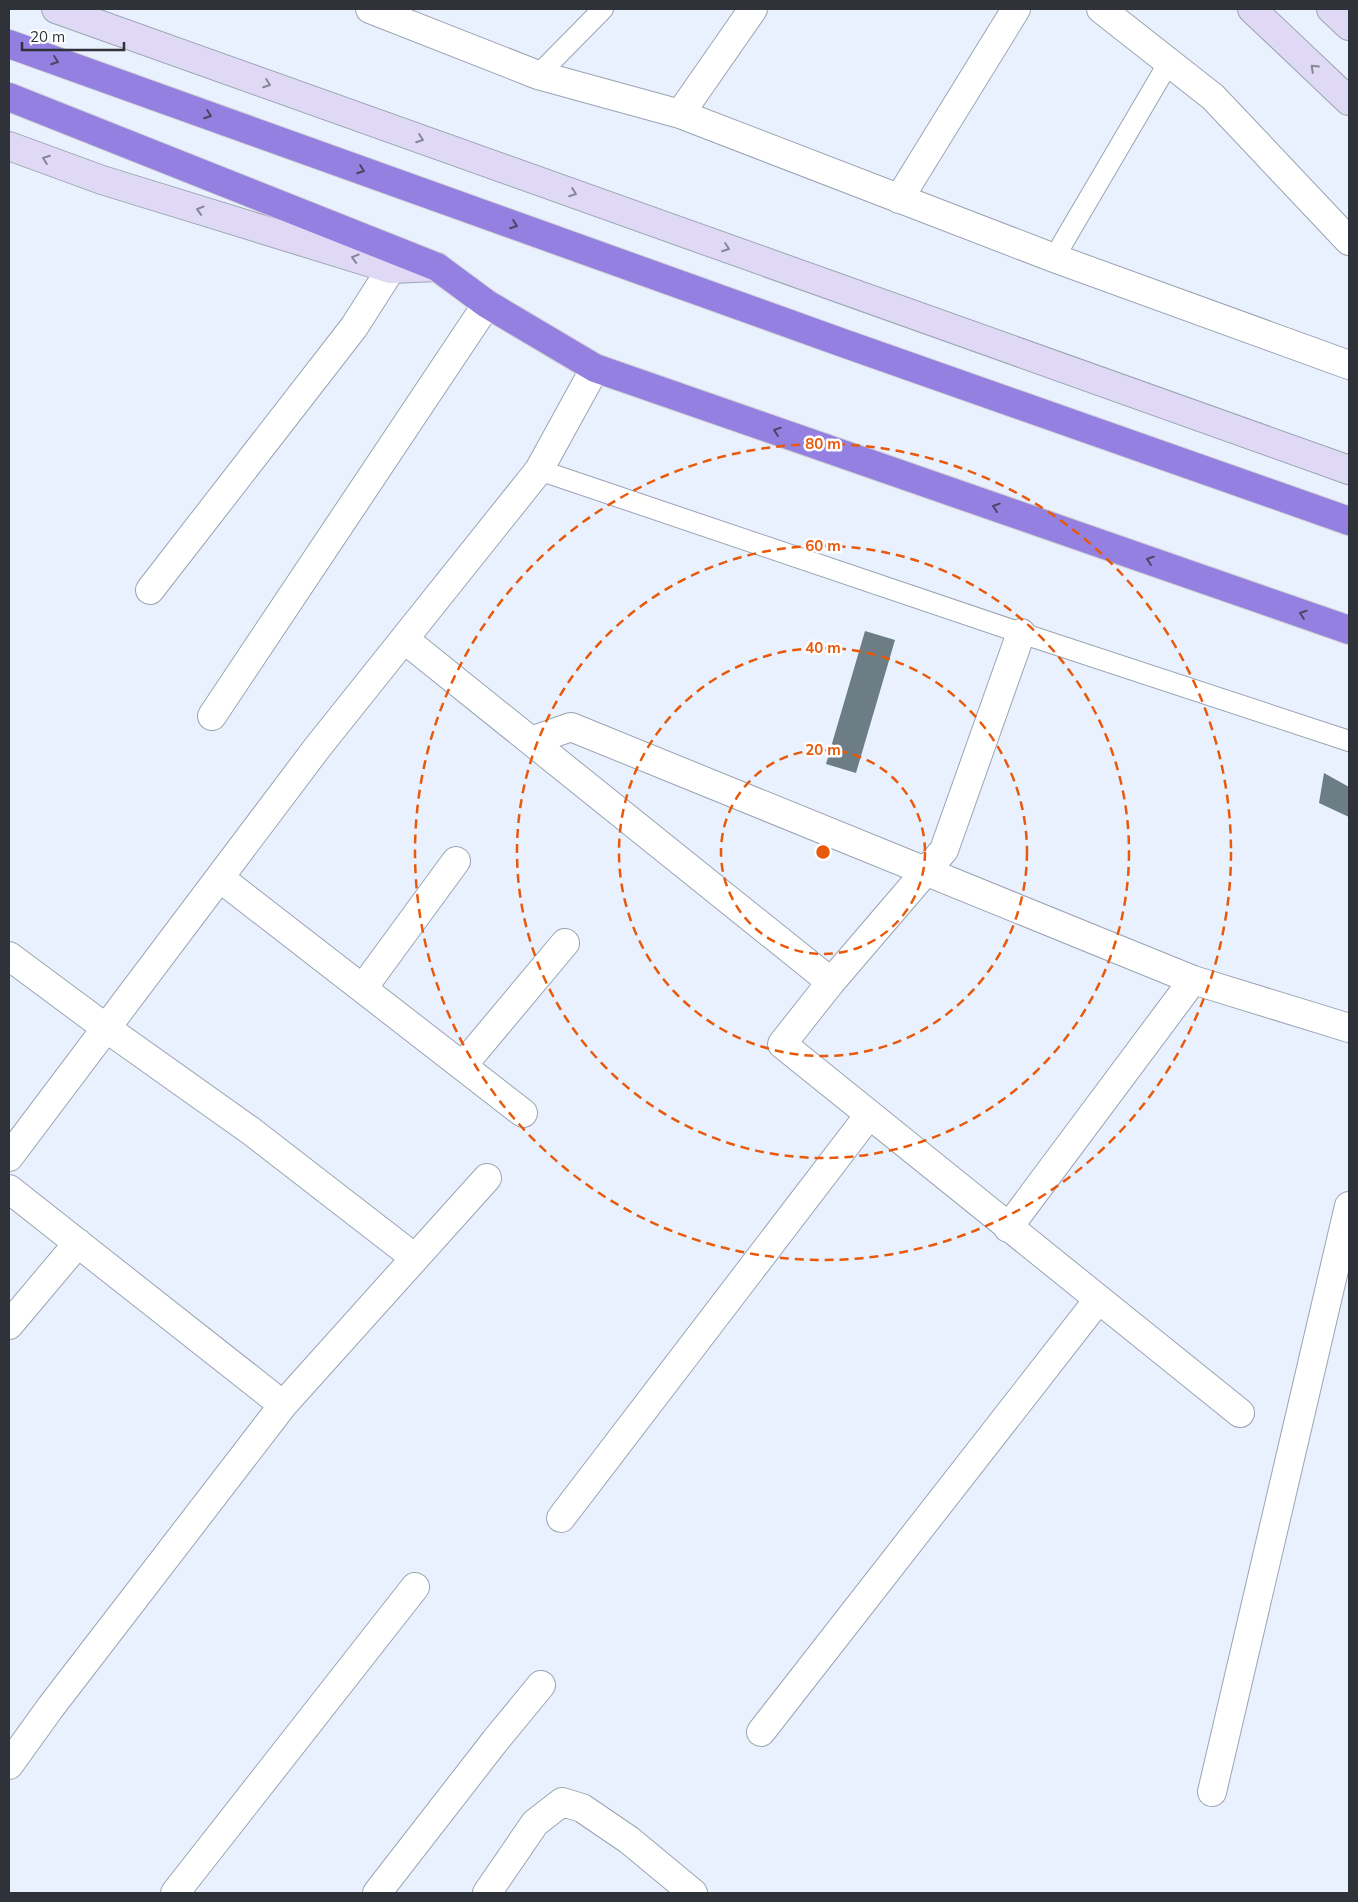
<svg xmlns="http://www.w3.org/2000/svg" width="1358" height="1902" font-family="Mulish,sans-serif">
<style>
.building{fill:#6c7d85}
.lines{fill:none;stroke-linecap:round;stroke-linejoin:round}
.lane-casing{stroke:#9ba4b3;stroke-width:22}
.street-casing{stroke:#9ba4b3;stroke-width:30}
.secondary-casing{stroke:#9ba4b3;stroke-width:30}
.highway-casing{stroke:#d1d2d3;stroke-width:30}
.lane{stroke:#fff;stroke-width:20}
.street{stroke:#fff;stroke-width:28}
.secondary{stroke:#dfd9f6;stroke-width:28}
.highway{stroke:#9480e0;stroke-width:28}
.oneway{stroke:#484663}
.oneway2{stroke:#878698}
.ring{fill:none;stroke:#e8590c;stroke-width:2.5;stroke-dasharray:9 6}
.centre{fill:#e8590c;stroke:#fefefe;stroke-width:2.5}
.ring-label{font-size:15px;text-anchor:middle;font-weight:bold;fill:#e8590c;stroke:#fefefe;stroke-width:5;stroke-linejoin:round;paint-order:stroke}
</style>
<rect width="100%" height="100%" fill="#e9f1fe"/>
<path class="building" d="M865,631L895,640L856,773L826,764Z
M1324,773L1349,787V817L1319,803Z"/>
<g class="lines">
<defs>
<path id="lane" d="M538,75L603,9
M1054,258L1169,62
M539,470L1021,633L1349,741"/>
<path id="street" d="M370,9L538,75L680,114L1054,258L1349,365
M1101,9L1213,97L1349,241
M680,114L753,9
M899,199L1016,9
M150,590L354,327L391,269
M1021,633L944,850L831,982L782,1044L1240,1413
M404,639L831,982
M212,716L487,304
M531,741L571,727L1193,980L1349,1028
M220,878L523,1113
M9,956L106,1028L251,1131L415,1258
M363,988L456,861
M463,1065L565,943
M9,1157L317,748L539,470L595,368
M9,1189L283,1405
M1008,1228L1193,980
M9,1325L78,1243
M561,1518L869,1115
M761,1732L1098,1300
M9,1765L50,1708L283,1405L487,1178
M1212,1792L1349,1206
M175,1893L415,1587
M377,1893L495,1741L541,1685
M487,1893L535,1823L562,1802L582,1808L629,1840L693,1893"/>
<path id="secondary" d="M56,9L1349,470
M1252,9L1349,101
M1331,9L1349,26
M9,146L102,180L391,269L437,267"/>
<path id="highway" d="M9,44L843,343L1349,521
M9,97L437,267L487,304L595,368L1349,630"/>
</defs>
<use href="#lane" class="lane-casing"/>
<use href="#street" class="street-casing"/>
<use href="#secondary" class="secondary-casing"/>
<use href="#highway" class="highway-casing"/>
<use href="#lane" class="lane"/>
<use href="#street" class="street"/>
<use href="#secondary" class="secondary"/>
<use href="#highway" class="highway"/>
</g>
<defs><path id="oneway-chevron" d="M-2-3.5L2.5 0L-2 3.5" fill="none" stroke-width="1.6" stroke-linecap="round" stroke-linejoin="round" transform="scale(1.25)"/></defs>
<g class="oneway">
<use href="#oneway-chevron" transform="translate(55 61) rotate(20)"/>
<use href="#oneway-chevron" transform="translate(208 115) rotate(20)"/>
<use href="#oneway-chevron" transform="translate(361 170) rotate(20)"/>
<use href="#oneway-chevron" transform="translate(514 225) rotate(20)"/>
<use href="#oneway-chevron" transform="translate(777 431) rotate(-161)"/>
<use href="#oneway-chevron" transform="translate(996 507) rotate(-161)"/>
<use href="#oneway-chevron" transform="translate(1150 560) rotate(-161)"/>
<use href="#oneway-chevron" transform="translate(1303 614) rotate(-161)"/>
</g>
<g class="oneway2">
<use href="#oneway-chevron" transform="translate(1314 68) rotate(-136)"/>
<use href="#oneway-chevron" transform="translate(267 84) rotate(20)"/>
<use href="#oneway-chevron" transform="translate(420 139) rotate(20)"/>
<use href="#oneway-chevron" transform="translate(46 159) rotate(-160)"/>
<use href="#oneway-chevron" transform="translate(573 193) rotate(20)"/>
<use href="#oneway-chevron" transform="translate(200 210) rotate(-163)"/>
<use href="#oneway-chevron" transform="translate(726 248) rotate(20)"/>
<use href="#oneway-chevron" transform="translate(355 258) rotate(-163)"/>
</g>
<g class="ring">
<circle cx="823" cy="852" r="102"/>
<circle cx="823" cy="852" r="204"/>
<circle cx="823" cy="852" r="306"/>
<circle cx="823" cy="852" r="408"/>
</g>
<circle cx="823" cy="852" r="8" class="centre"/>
<g class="ring-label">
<text x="823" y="449">80 m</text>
<text x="823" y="551">60 m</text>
<text x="823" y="653">40 m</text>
<text x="823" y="755">20 m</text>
</g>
<rect width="1358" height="1902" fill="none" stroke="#2f3339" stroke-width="20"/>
<path d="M22 42v8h102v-8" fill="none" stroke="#2f3339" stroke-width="2.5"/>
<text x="30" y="42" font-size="15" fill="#2f3339" stroke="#fefefe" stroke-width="4" paint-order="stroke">20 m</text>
</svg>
